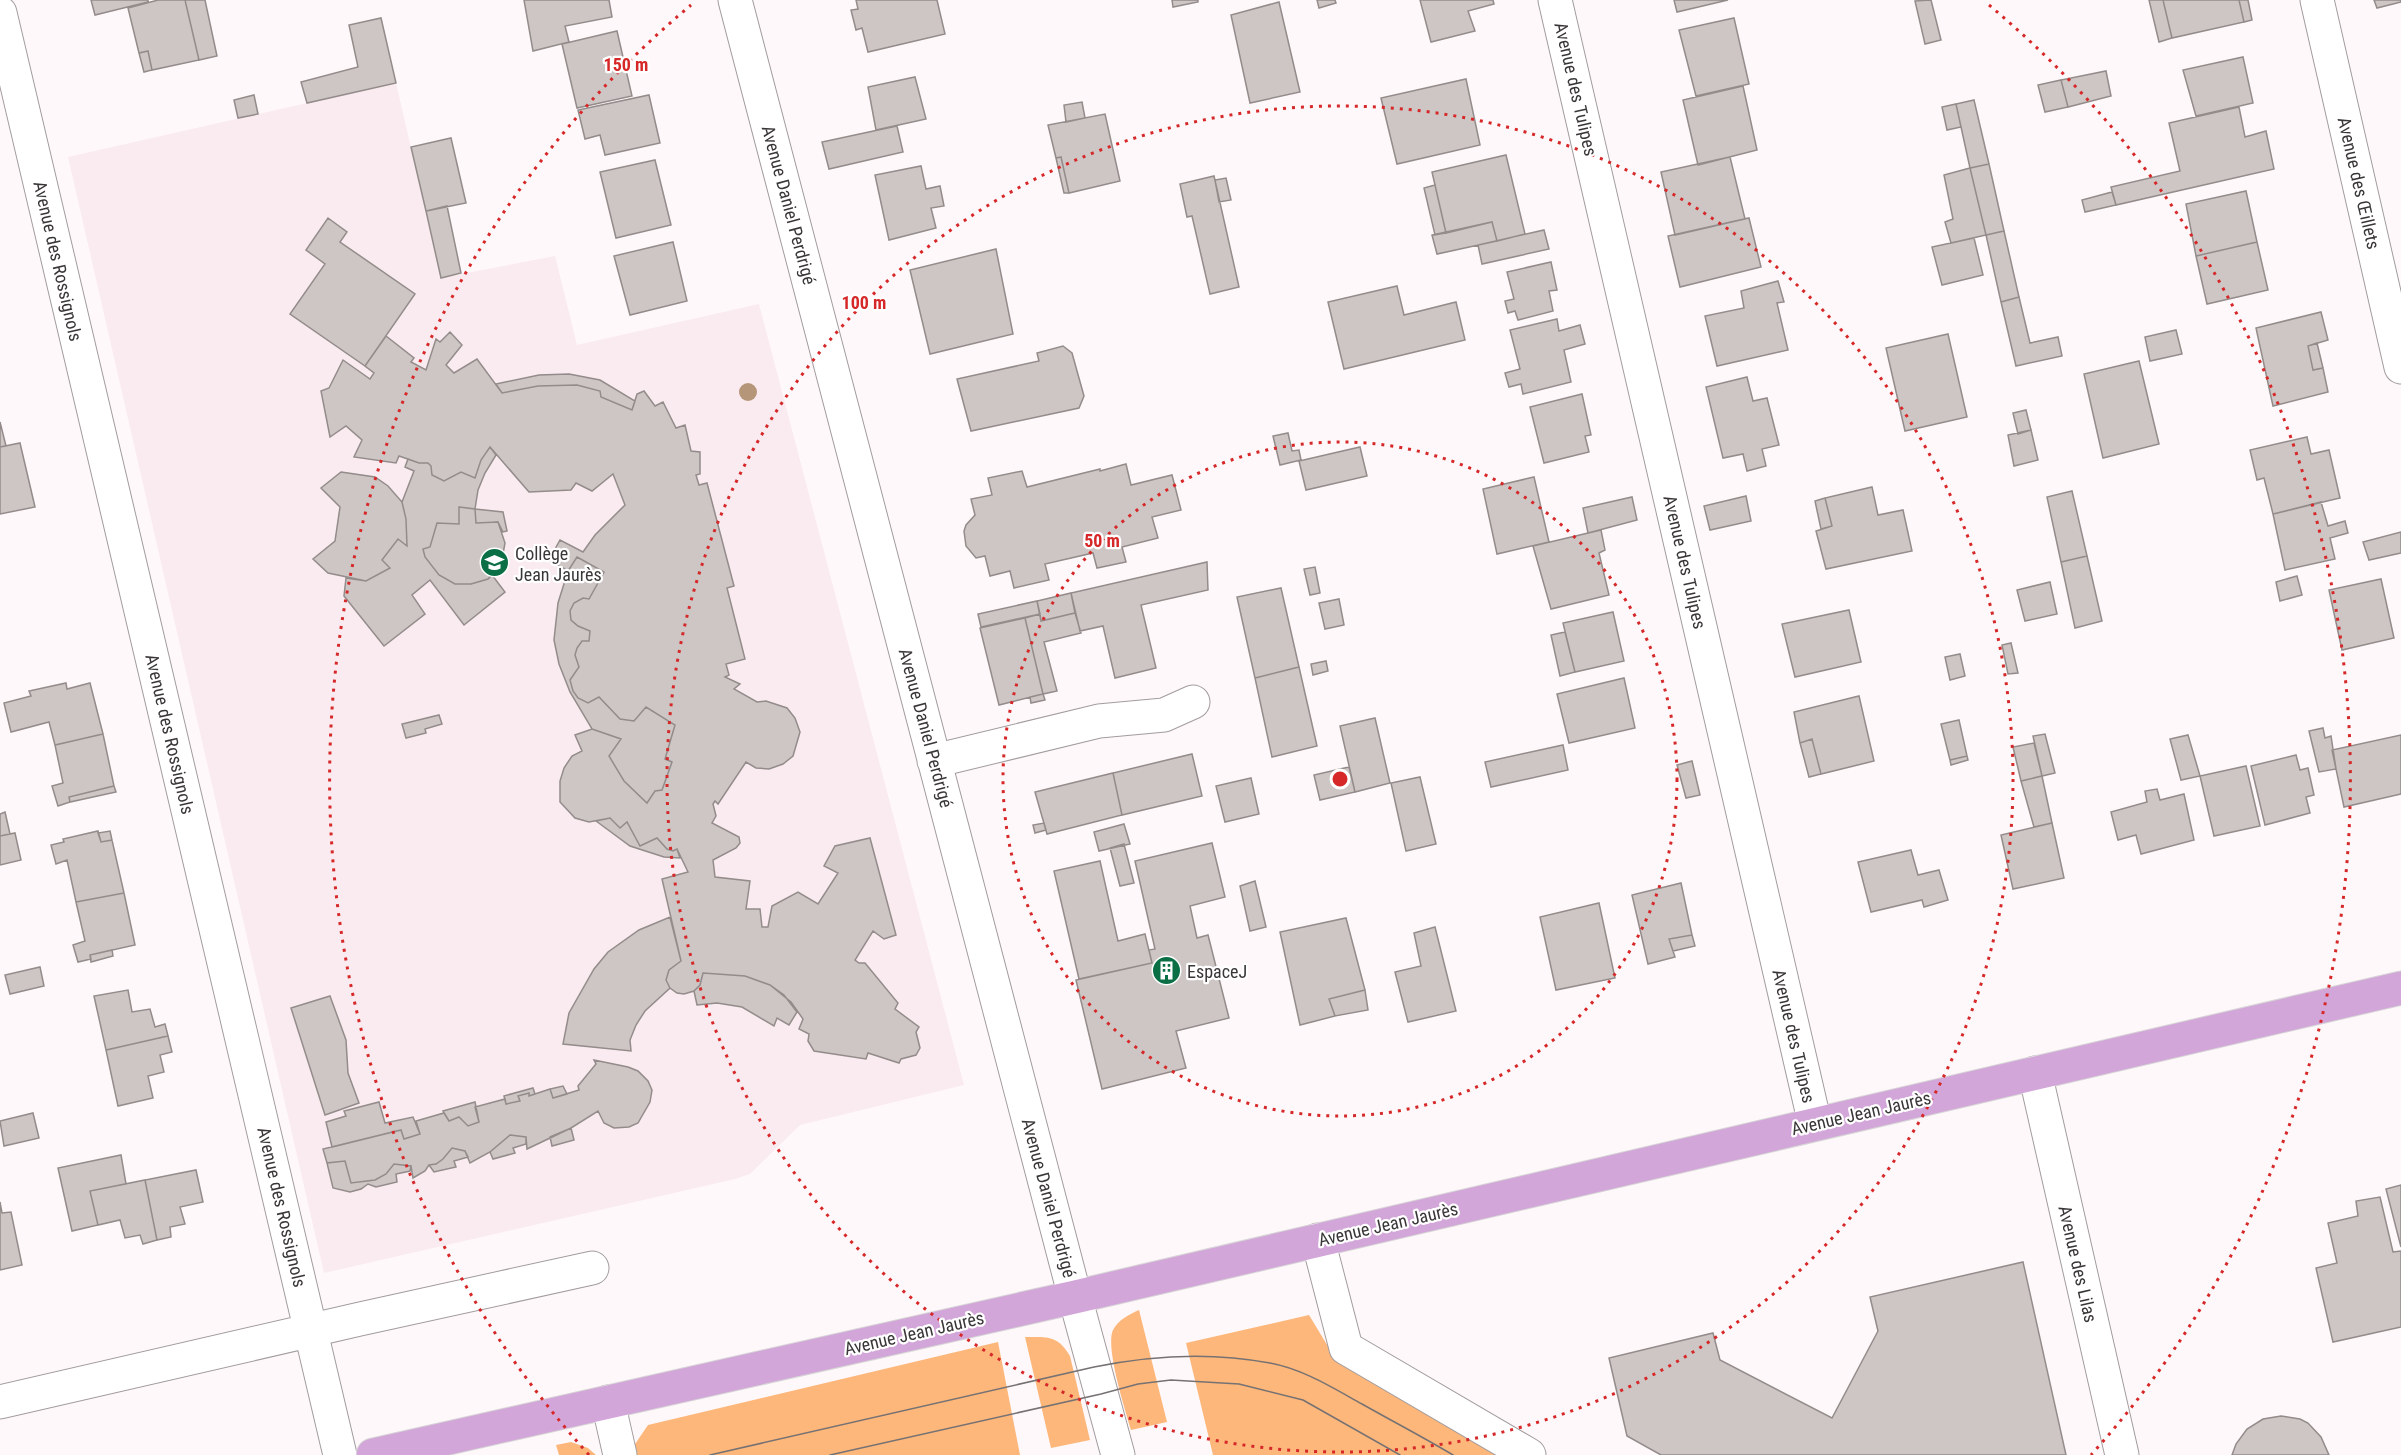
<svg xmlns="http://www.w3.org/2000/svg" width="2401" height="1455" font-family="'Roboto Condensed',sans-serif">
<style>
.built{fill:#faebf0}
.green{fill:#fdb77b}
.building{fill:#cdc6c5;stroke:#938c8b;stroke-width:1.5}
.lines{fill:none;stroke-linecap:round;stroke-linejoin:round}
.minor-casing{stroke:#a29c9e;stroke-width:35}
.major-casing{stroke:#d7d7d7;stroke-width:35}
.minor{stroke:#fff;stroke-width:33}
.major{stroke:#d3a6d9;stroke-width:33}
.tram{stroke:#767273;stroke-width:1.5}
.tree{fill:#b59679}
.ring{fill:none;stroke:#d62828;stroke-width:3;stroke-dasharray:3 6}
.labels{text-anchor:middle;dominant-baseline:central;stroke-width:4.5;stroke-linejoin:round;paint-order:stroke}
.street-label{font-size:18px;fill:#393637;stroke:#fff}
.poi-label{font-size:18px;fill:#393637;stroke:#fff;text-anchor:start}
.centre{fill:#d62828;stroke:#fff;stroke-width:3}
.ring-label{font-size:18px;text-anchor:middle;font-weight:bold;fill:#d62828;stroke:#fff;stroke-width:4.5;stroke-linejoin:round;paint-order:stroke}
</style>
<rect width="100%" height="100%" fill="#fff8fa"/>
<path class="built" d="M396,83L441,278L555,256L577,345L759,304L964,1085L800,1125L750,1174L735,1179L324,1273L68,157Z"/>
<path class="green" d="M1139,1310L1167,1422L1131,1430C1125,1409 1105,1347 1113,1330C1118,1320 1130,1314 1139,1310Z
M1309,1315L1332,1353L1502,1455H1213L1186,1343Z
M1025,1337C1047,1337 1058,1335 1070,1356L1090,1440L1051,1448Z
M998,1342L1020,1455H632L631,1450L648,1425Z
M571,1442L588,1448L596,1455H559L556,1445Z"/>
<path class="building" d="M91,0H148V2L95,15Z
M158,0H185L199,60L152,70L148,51L139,53L128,8Z
M185,0H205L217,56L199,60Z
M524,0H609L612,17L565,26L569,42L533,51Z
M856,0H937L945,34L868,52L862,28L856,30L851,10L858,9Z
M1172,0H1198V2L1173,7Z
M1317,0H1335L1336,3L1319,8Z
M1420,0H1493L1494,4L1468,11L1475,31L1431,42Z
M1674,0H1728L1677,12Z
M1931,0L1941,40L1925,44L1915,1Z
M2149,0H2163L2172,38L2159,42Z
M2163,0H2239L2244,22L2172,38Z
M2239,0H2248L2252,20L2244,22Z
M2374,0H2401V2L2377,8Z
M1279,2L1300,92L1250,103L1231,15Z
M381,18L396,83L307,103L301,82L358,67L349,25Z
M1734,18L1749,84L1696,96L1679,30Z
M617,31L632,96L577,108L562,44Z
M148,51L152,70L144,72L139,53Z
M2243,57L2253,103L2196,116L2183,70Z
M2106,71L2111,96L2068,107L2061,80Z
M915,77L926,119L876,130L868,87Z
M1466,79L1480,145L1397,164L1381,98Z
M2061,80L2068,107L2045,112L2038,85Z
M1743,86L1757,150L1698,165L1683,100Z
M254,95L258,114L238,118L234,100Z
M649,95L660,143L605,155L600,135L585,139L578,110Z
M1974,100L1989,164L1970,168L1956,104Z
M1082,102L1085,118L1066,122L1064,105Z
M1956,104L1961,127L1947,130L1942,107Z
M2239,107L2245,137L2266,131L2274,169L2116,205L2111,187L2180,171L2169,123Z
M1105,114L1120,181L1069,193L1061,157L1056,158L1048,125Z
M897,126L903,152L829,169L822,142Z
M451,138L466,203L426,211L411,147Z
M1506,155L1525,234L1497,241L1492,222L1446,233L1432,172Z
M1061,157L1069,193H1064L1056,158Z
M1730,157L1745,219L1675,235L1661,172Z
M655,160L671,225L616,238L600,172Z
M1989,164L2004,231L1986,235L1970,168Z
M921,166L926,189L940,186L944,206L931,208L936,228L889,240L875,175Z
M1970,168L1986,235L1951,243L1945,222L1953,219L1944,175Z
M1214,176L1239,287L1210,294L1192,216L1187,217L1180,184Z
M1226,178L1231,200L1219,202L1215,180Z
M1435,185L1446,233L1435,235L1424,188Z
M2246,191L2257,242L2196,256L2186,204Z
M2112,192L2116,205L2085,212L2082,200Z
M447,206L461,273L441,278L426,211Z
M328,218L347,232L340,242L415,294L365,366L290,314L325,264L306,250Z
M1749,218L1761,267L1680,287L1668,236Z
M1492,222L1497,241L1437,254L1432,235Z
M1544,230L1549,249L1482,264L1478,245Z
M2004,231L2019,297L2001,302L1986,235Z
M1974,238L1983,275L1942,285L1932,247Z
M673,242L687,301L630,315L614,256Z
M2257,242L2268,290L2207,304L2196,256Z
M996,249L1013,334L930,354L910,270Z
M1551,262L1557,290L1549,291L1553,311L1518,320L1515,311L1508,313L1505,301L1514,299L1507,272Z
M1778,281L1784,302L1777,303L1788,350L1717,366L1705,316L1744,308L1741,291Z
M1397,286L1404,315L1456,302L1465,340L1344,369L1328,302Z
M2019,297L2030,343L2058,337L2062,356L2016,366L2001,302Z
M2321,312L2328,340L2308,346L2313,370L2323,368L2328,392L2273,406L2256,328Z
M1557,319L1559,331L1580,325L1585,344L1564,350L1571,382L1523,394L1521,384L1509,387L1505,373L1520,369L1510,330Z
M2176,330L2182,354L2150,361L2145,337Z
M450,332L462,345L446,365L454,373L477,359L502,393L538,386L577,385L600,391L601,397L632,410L637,394L644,391L655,406L663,402L676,428L685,425L691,451L700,452V474L696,475L699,485L707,483L734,586L727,588L745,659L726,664L729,675L725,677L740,684L734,689L757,702L766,701L787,708L795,718L800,732L793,756L783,764L769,769L756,768L746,762L718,804L715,801L713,804L716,816L712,823L739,837L740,843L736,848L713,860L715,877L750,881L746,909H760L762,927H768L772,906L798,892L818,904L838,873L824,866L835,846L870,838L896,935L884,939L873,931L855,960L859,963H865L898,1003L895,1009L919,1027L916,1032L920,1048L916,1055L901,1059L899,1063L868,1053L866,1059L814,1051L808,1041L809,1034L799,1029L803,1019L791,1002L770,985L745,976L703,973L700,985L694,991L684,994L677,993L670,988L666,980L669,970L681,961L662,879L688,872L677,849L673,851L667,849L657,838L640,846L627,822L620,828L610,818L589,822L575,818L560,802V781L564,768L572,756L582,751L575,735L592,729L621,739L609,756L624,781L647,803L655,791L662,790L672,762L665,759L675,725L646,707L634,721L620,719L599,697L588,703L578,698L573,691L570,680L579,667L575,655L577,648L582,641H589L590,631L578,626L571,620L570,611L574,603L583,598L589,599L604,572L577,557L568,571L549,560L560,540L583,552L595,535L625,505L613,474L592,491L576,483L571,490L529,492L490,447L481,460L475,478L461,472L444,481L432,475L431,466L428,463H419L399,456L396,463L354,457L362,440L346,426L330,437L321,391L329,388L343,360L370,379L374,373L365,366L386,336L414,358L411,362L426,370L436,339L440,342Z
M1948,334L1967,417L1905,431L1886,348Z
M2317,343L2323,368L2313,370L2308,346Z
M1063,346L1072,353L1084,396L1079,408L971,431L957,379L1039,361L1037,353Z
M2139,361L2159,444L2103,458L2084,374Z
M569,374L600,380L635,401L632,410L601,397L600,391L577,385L538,386L502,393L496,384L539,375Z
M1747,377L1753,401L1767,398L1779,445L1762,449L1766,466L1747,471L1743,454L1723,458L1706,387Z
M1582,394L1591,435L1585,436L1589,452L1544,463L1530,407Z
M2026,410L2031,430L2018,434L2013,413Z
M0,422L6,446L0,447Z
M2031,430L2038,460L2014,466L2008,435Z
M1288,433L1292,451L1299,450L1301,460L1280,465L1273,436Z
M2307,437L2311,454L2329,450L2340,498L2273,514L2264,478L2257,480L2250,450Z
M20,443L35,507L0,514V447Z
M490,447L496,455L485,473L478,490L475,509L459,507V524L437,523L430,547L423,549L425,557L439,575L455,584H471L488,579L492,575L505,592L464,625L430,580L412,595L425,614L384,646L344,596L346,578L366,581L390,568L382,560L398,539L407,546L406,519L402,502L414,471L405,467L408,459L419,463H428L431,466L432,475L444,481L461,472L475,478L481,460Z
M1360,447L1367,476L1306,490L1299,461Z
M1126,464L1131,485L1172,475L1181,510L1152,517L1158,538L1122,547L1126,562L1097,568L1093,553L1045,564L1049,580L1014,588L1010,571L990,576L985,556L976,558L966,546L964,531L966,525L975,515L971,499L992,495L988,478L1022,471L1027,487L1100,469V471Z
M341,472L375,477L388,486L402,502L406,519L407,546L398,539L382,560L390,568L366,581L328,573L313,559L335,541L340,507L321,488Z
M1534,477L1549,542L1497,554L1483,489Z
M1872,487L1878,515L1903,510L1912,551L1826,569L1816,531L1832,526L1825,498Z
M2072,491L2087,556L2061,562L2047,497Z
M1746,496L1751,521L1710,530L1704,506Z
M1632,497L1637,520L1588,533L1583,508Z
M1825,498L1832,526L1821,529L1815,501Z
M2321,502L2328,526L2345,521L2348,533L2330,538L2335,559L2285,570L2273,514Z
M459,507L475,509L476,523L498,522L505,543L501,565L488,579L471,584H455L439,575L425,557L423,549L430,547L437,523L459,524Z
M475,509L503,512L507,531L503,532L498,522L476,523Z
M1601,530L1605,550L1599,553L1609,595L1551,609L1533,546Z
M2401,532V553L2369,560L2363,542Z
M2087,556L2102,621L2075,628L2061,562Z
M577,557L604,572L589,599L583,598L574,603L570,611L571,620L578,626L590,631L589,641H582L577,648L575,655L579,667L570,680L573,691L578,698L588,703L599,697L620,719L634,721L646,707L675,725L665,759L672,762L662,790L655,791L647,803L624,781L609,756L621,739L592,729L570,692L559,664L554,640L558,603L568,571Z
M1207,562L1208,590L1141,605L1156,668L1115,678L1103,626L1080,631L1071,593Z
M1315,567L1320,593L1310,595L1304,569Z
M2297,576L2302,595L2280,601L2276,582Z
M2381,579L2394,638L2342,650L2329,590Z
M2050,582L2057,614L2025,621L2017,590Z
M1281,588L1299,667L1255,678L1237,597Z
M1071,593L1075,613L1041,621L1037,601Z
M1339,599L1344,625L1325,629L1319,603Z
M1037,601L1040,614L981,627L978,614Z
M1849,610L1861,662L1795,677L1782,624Z
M1613,612L1624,661L1575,672L1563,623Z
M1075,613L1081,633L1044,642L1057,691L1043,694L1025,618L1040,614L1041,621Z
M1025,618L1043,694L999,705L980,628Z
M1565,632L1575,672L1560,676L1551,635Z
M2011,643L2018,673L2008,674L2002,645Z
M1960,654L1965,676L1950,680L1945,657Z
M1326,661L1328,671L1313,675L1311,664Z
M1299,667L1317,746L1272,757L1255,678Z
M1624,678L1635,728L1569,743L1557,694Z
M66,683L67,689L90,683L103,734L55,745L49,722L11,732L4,703L31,696L29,691Z
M1043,694L1045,700L1031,703L1030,697Z
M1859,696L1874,761L1821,774L1812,739L1800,743L1794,712Z
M439,715L442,724L425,729L426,733L406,738L402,724Z
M1375,718L1390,783L1355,792L1340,726Z
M1959,720L1967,756L1950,760L1941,724Z
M2323,728L2325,738L2331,736L2336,769L2319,772L2309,731Z
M103,734L114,786L69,797L70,802L58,806L52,786L63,783L55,745Z
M2045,734L2055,773L2042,776L2033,736Z
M2188,735L2200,776L2181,780L2170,739Z
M2401,735V794L2344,807L2332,750Z
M1812,739L1821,774L1809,777L1800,743Z
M2034,743L2042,776L2021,781L2013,747Z
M1563,745L1568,770L1491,787L1485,762Z
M1192,754L1202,796L1122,815L1113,773Z
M2296,755L2300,770L2308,768L2314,795L2306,797L2310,813L2265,825L2251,766Z
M1967,756L1968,760L1951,765L1950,760Z
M1692,761L1700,795L1686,798L1677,765Z
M2246,766L2260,826L2214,836L2200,776Z
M1349,767L1355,792L1320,800L1314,775Z
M1113,773L1122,815L1047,834L1035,792Z
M2042,776L2052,823L2034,827L2021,781Z
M1420,777L1436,844L1406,851L1391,783Z
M1251,778L1259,814L1225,822L1216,786Z
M114,786L116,792L70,802L69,797Z
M2157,789L2160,800L2184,794L2194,840L2141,854L2136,835L2118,840L2111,812L2147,802L2145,791Z
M5,812L10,834L0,836V814Z
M610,818L620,828L627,822L640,846L657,838L667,849L673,851L677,849L680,858L664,857L630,846L596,821Z
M1044,823L1046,830L1035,833L1033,825Z
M2052,823L2064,878L2013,889L2001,835Z
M1124,824L1130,844L1099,851L1094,832Z
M98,831L101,842L112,840L124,893L76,902L67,860L56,864L51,845L64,842L63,839Z
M110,831L112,840L101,842L98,833Z
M15,833L21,860L0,865V836Z
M1212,843L1225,897L1190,906L1197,938L1208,935L1229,1018L1176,1031L1186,1068L1102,1089L1076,980L1152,963L1149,950L1155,949L1135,861Z
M1124,844L1134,883L1120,886L1110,848Z
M1911,850L1918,875L1939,870L1948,900L1924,907L1922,900L1871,912L1858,862Z
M1100,861L1118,941L1145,934L1152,963L1079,979L1054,871Z
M1255,881L1266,927L1250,931L1240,886Z
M1681,883L1692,935L1669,939L1675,957L1648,964L1632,895Z
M124,893L135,945L90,955L91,959L78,962L73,945L85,941L76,902Z
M1599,903L1615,978L1556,990L1540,917Z
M670,917L681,961L669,970L666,980L670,988L645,1011L636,1025L630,1040L631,1051L563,1044L569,1013L594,969L608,952L639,930Z
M1346,918L1365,990L1329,999L1335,1016L1300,1025L1280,932Z
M1435,927L1456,1011L1408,1022L1395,972L1421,966L1414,933Z
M1692,935L1695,946L1673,951L1669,939Z
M112,950L113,956L91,962L90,955Z
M40,967L44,986L10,994L5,975Z
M703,973L745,976L770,985L784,995L797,1012L789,1025L777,1018L774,1026L742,1007L717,1003L697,1005L694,991L700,985Z
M128,990L132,1012L150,1009L155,1027L165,1024L168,1036L106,1050L94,996Z
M1365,990L1368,1010L1335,1016L1329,999Z
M330,996L346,1040L348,1073L359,1103L325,1115L291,1008Z
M168,1036L172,1052L160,1055L164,1072L148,1076L153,1098L118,1106L106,1050Z
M594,1060L628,1067L638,1071L648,1081L652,1090L650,1102L638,1123L629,1127L614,1128L604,1123L598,1111L571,1128L527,1149L526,1137L510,1135L490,1152L470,1163L465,1151L452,1148L443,1159L436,1164L429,1165L425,1171L413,1178L411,1166L394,1164L386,1174L375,1180L351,1183L345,1161L327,1163L323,1149L401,1130L404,1139L420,1134L416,1121L444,1113L449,1121L459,1117L468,1126L479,1122L475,1107L505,1099L506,1104L520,1101L518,1096L529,1093V1096L550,1089L553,1098L579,1090L578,1086L596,1064Z
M563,1086L567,1094L553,1098L550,1089Z
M533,1088L535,1094L529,1096V1093L518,1096L520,1101L506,1104L504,1096Z
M379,1102L385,1123L413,1117L420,1134L404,1139L401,1130L332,1147L326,1122L346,1116L344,1111Z
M475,1102L479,1122L468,1126L459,1117L449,1121L443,1111Z
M33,1113L39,1138L4,1146L0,1121Z
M571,1128L574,1140L552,1146L550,1137Z
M510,1135L526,1137V1144L513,1148L515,1153L493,1159L490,1152Z
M452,1148L465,1151L468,1157L454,1161L456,1167L434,1172L429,1165L436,1164L443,1159Z
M121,1155L126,1184L90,1191L98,1225L72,1231L58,1168Z
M345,1161L351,1183L375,1180L386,1174L394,1164L411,1166L410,1171L396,1174L397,1182L376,1187L368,1184L361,1189L350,1192L333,1188L327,1163Z
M196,1170L203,1202L180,1207L185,1224L170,1227L171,1237L157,1240L145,1180Z
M145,1180L157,1240L143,1244L140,1235L125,1238L120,1220L98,1225L90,1191Z
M2401,1185V1247L2386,1189Z
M2380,1197L2393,1252L2401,1251V1327L2333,1342L2316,1268L2337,1263L2328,1223L2358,1216L2356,1201Z
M0,1202L2,1213L11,1212L22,1265L0,1270Z
M2023,1262L2066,1455H1661L1627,1436L1609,1358L1713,1333L1720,1360L1832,1418L1878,1331L1870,1297Z
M2281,1416L2300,1419L2308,1423L2321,1437L2329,1455H2232L2236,1444L2247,1429L2263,1419Z"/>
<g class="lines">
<defs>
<path id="minor" d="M735,0L1075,1297L1118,1455
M1555,0L1815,1124
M2317,0L2401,367
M0,13L340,1455
M934,761L1099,721L1164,715L1193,702
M2035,1073L2122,1455
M1318,1240L1346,1348L1529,1455
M0,1402L360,1319L592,1268
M608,1402L620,1455"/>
<path id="major" d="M373,1455L1075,1297L2401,988"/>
</defs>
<use href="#minor" class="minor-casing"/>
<use href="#major" class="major-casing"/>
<use href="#minor" class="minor"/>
<use href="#major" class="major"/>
<path class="tram" d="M710,1455L1094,1367C1152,1355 1212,1352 1270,1363C1303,1369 1333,1388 1362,1404C1392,1421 1423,1437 1453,1455
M830,1455L1101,1394L1138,1384L1171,1380L1239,1384L1303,1400L1400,1455"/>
</g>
<circle class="tree" cx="748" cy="392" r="9"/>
<g class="ring">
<circle cx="1340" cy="779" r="337"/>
<circle cx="1340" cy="779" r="673"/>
<path d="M589 1455A1010 1010 0 0 1 691 5M1989 5A1010 1010 0 0 1 2091 1455"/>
</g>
<defs>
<symbol id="school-disc" viewBox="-11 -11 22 22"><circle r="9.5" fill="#0b6f46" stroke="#fff"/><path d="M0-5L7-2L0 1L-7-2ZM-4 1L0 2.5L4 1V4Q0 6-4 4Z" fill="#fff"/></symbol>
<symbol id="building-disc" viewBox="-11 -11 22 22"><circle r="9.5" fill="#0b6f46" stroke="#fff"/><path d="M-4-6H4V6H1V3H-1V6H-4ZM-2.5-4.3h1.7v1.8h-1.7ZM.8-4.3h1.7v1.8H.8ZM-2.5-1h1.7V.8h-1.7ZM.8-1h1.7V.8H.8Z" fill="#fff"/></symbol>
</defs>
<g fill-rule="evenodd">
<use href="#school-disc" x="478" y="546" width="33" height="33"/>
<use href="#building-disc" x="1150" y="954" width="33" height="33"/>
</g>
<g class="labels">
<g class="street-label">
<text transform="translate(1576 89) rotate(77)">Avenue des Tulipes</text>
<text transform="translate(2359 183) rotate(77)">Avenue des Œillets</text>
<text transform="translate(789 205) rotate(75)">Avenue Daniel Perdrigé</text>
<text transform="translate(58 261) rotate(77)">Avenue des Rossignols</text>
<text transform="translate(1685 562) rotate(77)">Avenue des Tulipes</text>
<text transform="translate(926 728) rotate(75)">Avenue Daniel Perdrigé</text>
<text transform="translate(170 734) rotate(77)">Avenue des Rossignols</text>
<text transform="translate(1794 1036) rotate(77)">Avenue des Tulipes</text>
<text transform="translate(1861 1113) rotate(-13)">Avenue Jean Jaurès</text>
<text transform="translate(1049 1198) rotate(75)">Avenue Daniel Perdrigé</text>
<text transform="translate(282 1207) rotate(77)">Avenue des Rossignols</text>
<text transform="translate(1388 1224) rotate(-13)">Avenue Jean Jaurès</text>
<text transform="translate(2078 1264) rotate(77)">Avenue des Lilas</text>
<text transform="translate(914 1333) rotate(-13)">Avenue Jean Jaurès</text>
</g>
<g class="poi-label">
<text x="515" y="553">Collège<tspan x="515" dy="21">Jean Jaurès</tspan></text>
<text x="1187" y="971">EspaceJ</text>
</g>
</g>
<circle cx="1340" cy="779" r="9" class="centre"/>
<g class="ring-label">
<text x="626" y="71">150 m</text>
<text x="864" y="309">100 m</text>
<text x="1102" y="547">50 m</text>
</g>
</svg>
